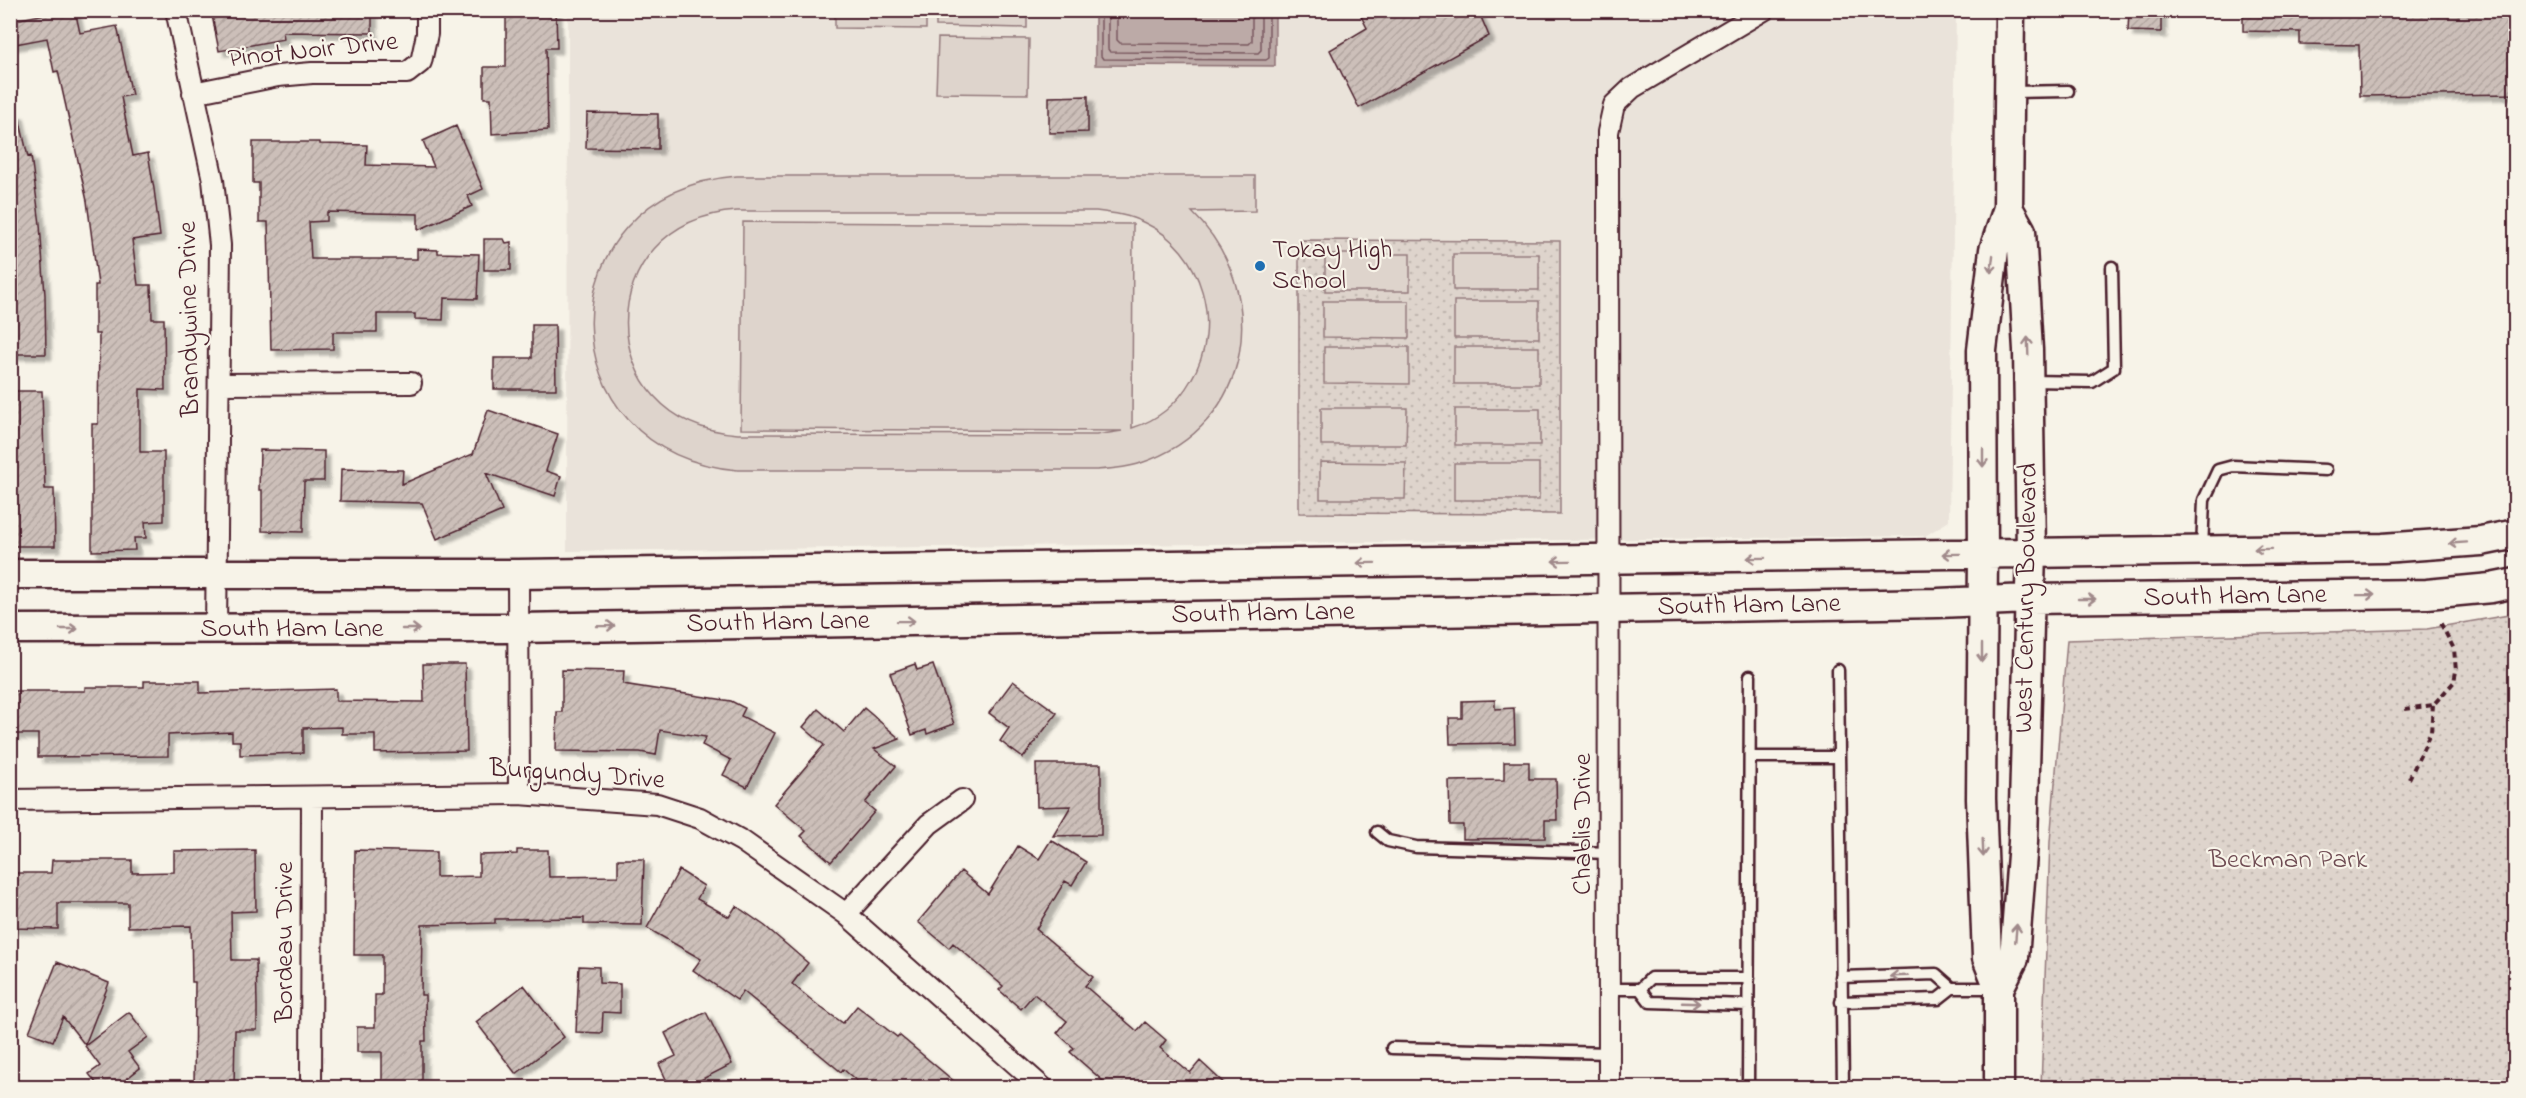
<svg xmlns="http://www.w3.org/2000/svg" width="2526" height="1098" font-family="'Indie Flower',sans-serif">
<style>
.built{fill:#eae3da}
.green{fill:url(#green-dots);stroke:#947a7c;stroke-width:1.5}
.pitch{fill:#ded4cc;stroke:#947a7c;stroke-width:1.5;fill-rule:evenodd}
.water{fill:#bcaaa7;stroke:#8e7275;stroke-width:1.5}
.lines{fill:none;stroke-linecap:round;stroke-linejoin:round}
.shore{stroke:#78575d;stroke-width:1.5}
.building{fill:url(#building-hatch);stroke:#4a1f2b;stroke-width:1.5;filter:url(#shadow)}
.lane-casing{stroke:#4a1f2b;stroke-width:15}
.street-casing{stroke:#4a1f2b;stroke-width:24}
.secondary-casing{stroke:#4a1f2b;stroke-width:33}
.path{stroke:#4a1f2b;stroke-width:4;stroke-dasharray:6 4.5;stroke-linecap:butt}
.lane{stroke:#f7f3e8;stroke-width:10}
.street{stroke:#f7f3e8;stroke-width:20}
.secondary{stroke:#f7f3e8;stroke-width:28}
.oneway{stroke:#a0898a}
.poi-dot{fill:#1f6fb2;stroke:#f7f3e8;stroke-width:2}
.labels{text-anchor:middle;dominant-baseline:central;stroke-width:4.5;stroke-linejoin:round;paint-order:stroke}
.street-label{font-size:27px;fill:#4a1f2b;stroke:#f7f3e8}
.poi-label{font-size:27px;fill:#4a1f2b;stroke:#f7f3e8;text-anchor:start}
.park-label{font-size:27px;fill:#6f4c53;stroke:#f7f3e8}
</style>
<defs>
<pattern id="green-dots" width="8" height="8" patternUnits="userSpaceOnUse" patternTransform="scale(1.5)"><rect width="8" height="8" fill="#ded4cc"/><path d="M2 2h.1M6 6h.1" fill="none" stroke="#c0b6af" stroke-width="1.8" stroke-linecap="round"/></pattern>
<pattern id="building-hatch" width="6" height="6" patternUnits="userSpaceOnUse" patternTransform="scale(1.5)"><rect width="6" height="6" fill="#ccbfb9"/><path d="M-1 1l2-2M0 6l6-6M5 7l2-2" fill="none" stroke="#b1a49f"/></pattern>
<filter id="shadow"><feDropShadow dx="5.5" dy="5.5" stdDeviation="1.5" flood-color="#0004"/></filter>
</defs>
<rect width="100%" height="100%" fill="#f7f3e8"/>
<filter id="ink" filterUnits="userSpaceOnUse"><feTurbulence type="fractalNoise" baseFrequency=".0167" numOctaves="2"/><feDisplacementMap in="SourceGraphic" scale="12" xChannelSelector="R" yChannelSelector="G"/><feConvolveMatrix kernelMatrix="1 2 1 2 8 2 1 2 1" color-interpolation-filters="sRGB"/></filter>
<g filter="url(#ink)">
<path class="built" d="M568,11H1956L1949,521L1925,536L567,551Z"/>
<path class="green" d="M1299,240L1560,241V514L1299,513Z
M2515,614V1087H2041L2050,842L2067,640L2427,629Z"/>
<path class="pitch" d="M835,11H926V29L835,28Z
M936,11H1027V28L936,26Z
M938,38L1029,39L1028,94L936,93Z
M737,176H1255V211L1192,212C1273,291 1254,426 1141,463C1127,468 1111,469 1096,470H738C543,454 542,192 737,176ZM737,211H1096C1113,213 1129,215 1145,223C1203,250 1224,326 1191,380C1178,403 1158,420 1132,428L1133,224L743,222L741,429L1122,431L1096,435L738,434C589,424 590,221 737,211Z
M1325,254H1410V291H1325Z
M1453,254H1539V290H1453Z
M1323,301H1409V338L1323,337Z
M1454,301H1539V338H1454Z
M1324,347H1409V384L1324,383Z
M1454,347H1539V384H1454Z
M1321,408H1407L1406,445H1321Z
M1455,409H1540V445H1455Z
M1320,462L1406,463L1405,499H1320Z
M1454,463H1539V500H1454Z"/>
<path class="water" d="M1095,11H1275V66L1095,65Z"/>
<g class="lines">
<path class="shore" d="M1101,10V56L1103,59L1266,60L1269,58V10
M1108,10V49L1110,52L1258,53L1261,50V10
M1117,10V40L1120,43L1249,44L1252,41V10"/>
</g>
<path class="building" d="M65,10H75L80,33L117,26L132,95L121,97L133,156L148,153L154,189L160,236L132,240L138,285H151L152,319H164L165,390L140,389V452H164V521L145,522L146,538H134L135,550L92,551V424H98L99,334H95V285H98L87,201L58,71L54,72L47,38L10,45V21Z
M211,10H372V33L283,32L284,39L219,51Z
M506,10H556L557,48H546L548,130L492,134L491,98H484V67H506Z
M1358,10H1478L1489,36L1359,108L1330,50L1367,28Z
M2129,10H2161V32L2128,31Z
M2243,10H2516V94L2360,96L2359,45L2300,44V32L2243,31Z
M1088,96V132L1049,133V97Z
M18,113L28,157L31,156L40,224L45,295L46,354H10V114Z
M587,113L658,114V149L586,148Z
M456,126L483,189L468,196L472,206L418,230V214L327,212V221L309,222L311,259H417V249L438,250V253L479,254L477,299L444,298L443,320L415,319V314H377V332H333V349L271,350L268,222H259V183H253V142H320V144L367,145L366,165L434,167L423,141Z
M484,239H504L506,243L511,242V270H484Z
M532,325H555L556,389H494V358H532Z
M10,391H42L45,489H54L55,546H13V519H10Z
M488,410L558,434L546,471L561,476L555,496L486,473L502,511L437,539L422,503L340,501L341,469L403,470L402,484L473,454Z
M260,450L324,451V481H304L303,532L262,531V490H259Z
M423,664H465L467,751L375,753V734H342V727L303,728V753L240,755V741H232V732L168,735V756L38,757V734H10V691H85V687H144V681H200V693L336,689V701L424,702Z
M915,664L917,670L933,665L954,724L927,734L926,730L912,735L890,673Z
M562,670L624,671L623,684L731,701L745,708L741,716L775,733L747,787L723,775L731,760L702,745L706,737L660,730L656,755L640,752L556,751L557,712H562Z
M1013,681L1057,713L1023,758L1000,741L1009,728L989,713Z
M1495,700V709L1514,708L1515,743L1450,744L1449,718H1462V701Z
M864,708L900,739L874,749L896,766L865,803L875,811L831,862L801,836L806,831L774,804L824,745L803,727L818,709L844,732Z
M1504,762H1529V779H1556L1557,820H1545V838L1463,839V825H1450L1449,781L1504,780Z
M1036,764H1101V835L1053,836L1071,806L1037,807Z
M1051,840L1086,862L1072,885L1065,881L1036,929L1093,977L1085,986L1137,1031L1145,1022L1166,1040L1160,1048L1190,1073L1200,1061L1229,1088H1111L1070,1052L1074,1048L1057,1033L1067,1021L1034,994L1021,1009L999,990L1003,986L953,943L949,948L918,922L961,871L988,894L1018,846L1039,859Z
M255,850L256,911L231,912L232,960H256L257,1005V1030H235L234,1088H194L195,982H192L191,926L128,927V903H58V929L10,928V873H51L52,860H132V873L174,872V851Z
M355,850L436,852V877L479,876V855L517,854V850H548L549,877L618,876V859H644L642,925L584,924V918L495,919V923L422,925L421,995H425L426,1041H422V1088H382V1052H357V1027H375V995H382V955H354Z
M679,870L704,886L697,899L729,917L736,906L765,926L808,963L792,984L820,1007L843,1023L857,1006L897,1037L899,1035L962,1088H865L843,1069L841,1072L743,991L737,1000L693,970L701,959L647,928Z
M57,962L109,983L85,1045L63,1017L53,1041L29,1032Z
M579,966L599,967V983L620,984V1013L603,1012L602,1033L576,1032Z
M524,985L564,1037L516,1074L476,1022Z
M129,1012L148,1037L128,1052L140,1068L115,1088H100L89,1074L100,1066L85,1046Z
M706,1012L732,1064L685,1088H670L659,1064L676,1056L665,1033Z"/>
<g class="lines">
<defs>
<path id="lane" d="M2011,92L2068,91
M2029,381L2092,382L2114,368L2112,267
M2202,550L2204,500L2218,470L2233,466L2326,470
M1838,670L1843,1088
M1750,757H1838
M1377,832L1388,841L1416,847L1610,853
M1841,977L1936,974L1952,988H1998
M1610,989H1640L1651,978H1749
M1640,989L1650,1002L1748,1005
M1841,1002L1938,999L1952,988
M1392,1048L1610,1053
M1748,1088L1750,676"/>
<path id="street" d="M176,10L213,180L220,245L216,630
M193,93L278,76L312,73H407L421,62L427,34V10
M219,384L411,383
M518,574L519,794
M10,800L519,794L657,804L700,818L742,841L846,914L1043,1088
M846,914L929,824L962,800
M311,1088L312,797
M1609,1088L1608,132L1614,105L1632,88L1764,10"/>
<path id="secondary" d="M10,574H518L2383,548L2481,541L2516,534
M10,629L519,628L1938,603L2029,599L2427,594L2491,588L2516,583
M1999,988L2014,958L2023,842L2031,552L2028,350L2021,231L2008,208
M1999,1088V988L1987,958L1981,799L1983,554L1982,350L1994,250L2008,208L2010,10"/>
</defs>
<use href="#lane" class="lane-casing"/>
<use href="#street" class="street-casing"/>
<use href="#secondary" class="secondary-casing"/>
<path class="path" d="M2405,709L2433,705L2454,682L2456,671L2454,649L2440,622
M2409,779L2431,732L2433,705"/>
<use href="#lane" class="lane"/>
<use href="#street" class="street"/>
<use href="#secondary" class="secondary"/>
</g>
<defs><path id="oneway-shaft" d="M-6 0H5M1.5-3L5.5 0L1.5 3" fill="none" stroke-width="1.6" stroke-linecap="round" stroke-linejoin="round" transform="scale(1.5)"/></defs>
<g class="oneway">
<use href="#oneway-shaft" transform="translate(1992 264) rotate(97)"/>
<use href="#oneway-shaft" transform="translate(2028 346) rotate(-92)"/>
<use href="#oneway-shaft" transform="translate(1983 458) rotate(90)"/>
<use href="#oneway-shaft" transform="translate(2458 543) rotate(176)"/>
<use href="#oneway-shaft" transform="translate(2263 549) rotate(179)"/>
<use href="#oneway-shaft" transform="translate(1951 554) rotate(179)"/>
<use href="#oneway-shaft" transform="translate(1756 558) rotate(179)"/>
<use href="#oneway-shaft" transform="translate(1561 561) rotate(179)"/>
<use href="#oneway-shaft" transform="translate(1366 563) rotate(179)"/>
<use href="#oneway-shaft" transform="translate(2366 595) rotate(-1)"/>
<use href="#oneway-shaft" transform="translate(2087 599)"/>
<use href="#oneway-shaft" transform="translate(906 621) rotate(-1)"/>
<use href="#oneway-shaft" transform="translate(606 626) rotate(-1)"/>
<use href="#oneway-shaft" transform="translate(69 629)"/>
<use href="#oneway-shaft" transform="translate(411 629)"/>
<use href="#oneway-shaft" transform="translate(1982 653) rotate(90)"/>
<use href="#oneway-shaft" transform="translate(1983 848) rotate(88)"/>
<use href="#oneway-shaft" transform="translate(2016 933) rotate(-85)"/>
<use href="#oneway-shaft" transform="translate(1899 976) rotate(178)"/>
<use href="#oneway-shaft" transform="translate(1691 1003) rotate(2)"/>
</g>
</g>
<circle class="poi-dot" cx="1260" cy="266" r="6"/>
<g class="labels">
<g class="street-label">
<text transform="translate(313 51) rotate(-6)">Pinot Noir Drive</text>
<text transform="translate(190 319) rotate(-91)">Brandywine Drive</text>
<text transform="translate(2235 597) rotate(-1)">South Ham Lane</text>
<text transform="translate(2027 598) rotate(-89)">West Century Boulevard</text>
<text transform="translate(1749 606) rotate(-1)">South Ham Lane</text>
<text transform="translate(1263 614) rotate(-1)">South Ham Lane</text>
<text transform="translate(778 623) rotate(-1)">South Ham Lane</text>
<text x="292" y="629">South Ham Lane</text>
<text transform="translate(577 775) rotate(4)">Burgundy Drive</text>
<text transform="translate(1583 824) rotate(-90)">Chablis Drive</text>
<text transform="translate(285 942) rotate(-90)">Bordeau Drive</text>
</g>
<g class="poi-label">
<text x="1272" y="250">Tokay High<tspan x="1272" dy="31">School</tspan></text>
</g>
<g class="park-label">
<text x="2288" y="860">Beckman Park</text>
</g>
</g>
<rect width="2526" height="1098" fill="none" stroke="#f7f3e8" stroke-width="36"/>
<rect x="18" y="18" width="2490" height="1062" fill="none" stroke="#4a1f2b" stroke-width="2" filter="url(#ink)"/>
</svg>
